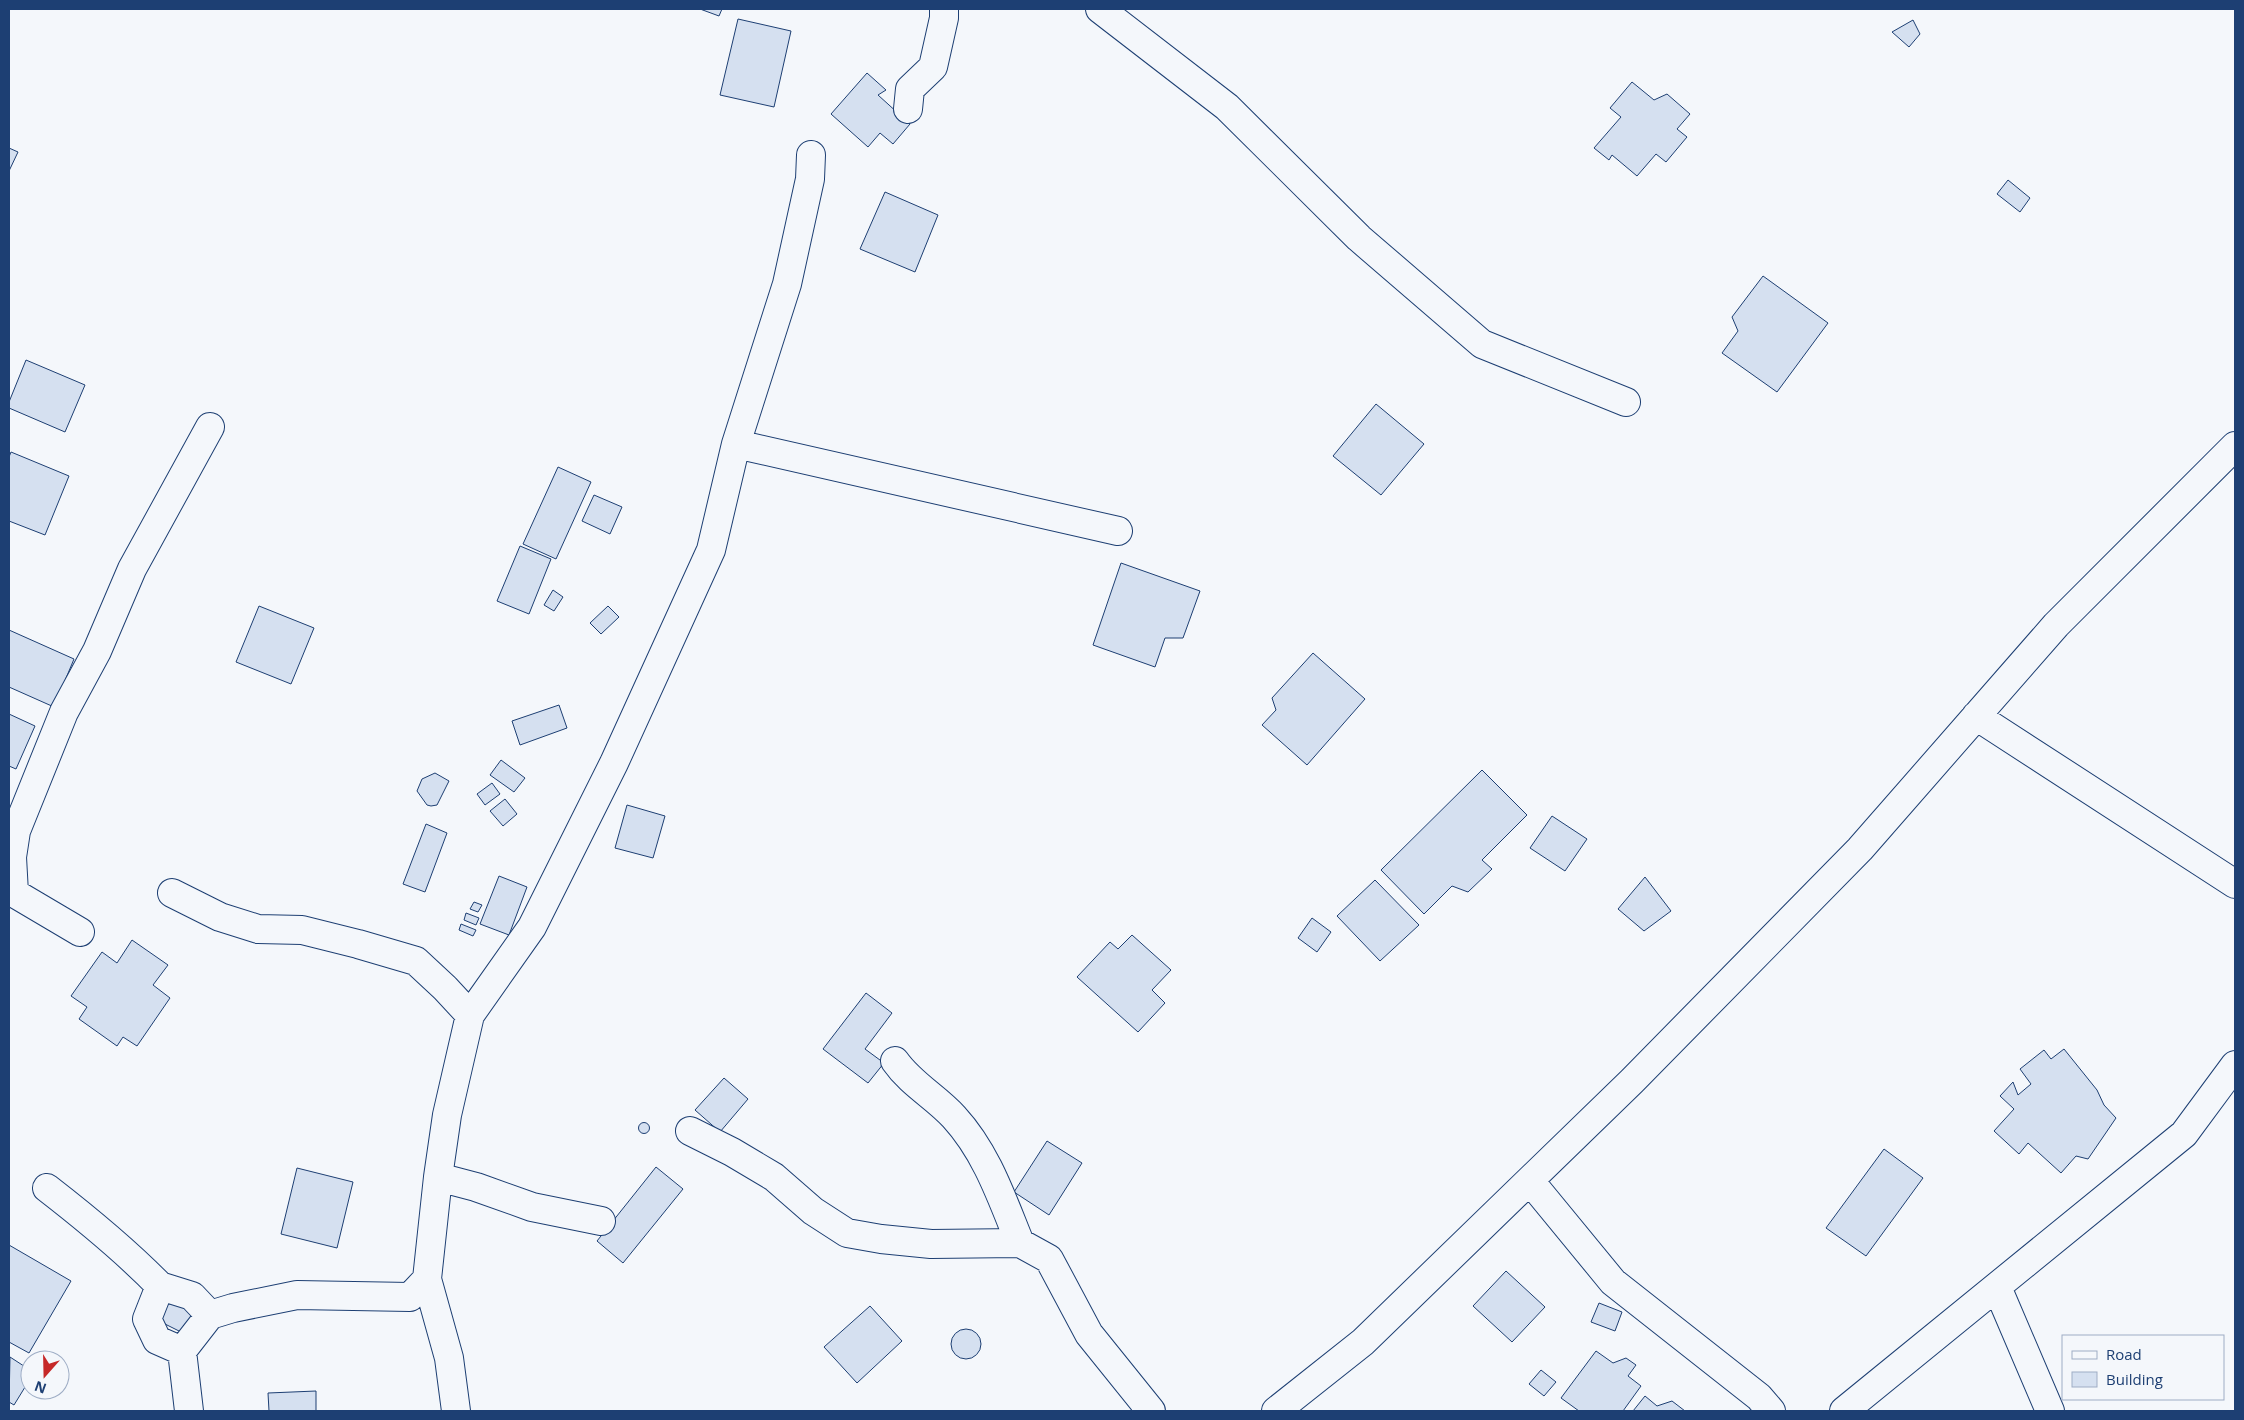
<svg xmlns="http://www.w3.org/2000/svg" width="2244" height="1420" font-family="'Open Sans',sans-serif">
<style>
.building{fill:#d5e0f0;stroke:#1d3f73}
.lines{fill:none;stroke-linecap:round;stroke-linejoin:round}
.minor-casing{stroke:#1d3f73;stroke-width:30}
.minor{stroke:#f4f7fb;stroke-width:28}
</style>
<rect width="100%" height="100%" fill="#f4f7fb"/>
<path class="building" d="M700,9H722L719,16Z
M738,19L791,31L774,107L720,95Z
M1913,20L1920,34L1909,47L1892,32Z
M867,73L886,90L878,95L910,124L893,144L880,133L868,147L831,114Z
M1632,82L1654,100L1667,94L1690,114L1677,129L1687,137L1666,162L1656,154L1637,176L1612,155L1609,160L1594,148L1621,117L1610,108Z
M9,148L18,152L9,171Z
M2008,180L2030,198L2020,212L1997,194Z
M885,192L938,215L915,272L860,249Z
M1763,276L1828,323L1777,392L1722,353L1738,331L1732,317Z
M26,360L85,385L65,432L9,408V402Z
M1376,404L1424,444L1381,495L1333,456Z
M11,452L69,476L45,535L9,521V457Z
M558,467L591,482L556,559L523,544Z
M594,495L622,507L610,534L582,521Z
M520,546L551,559L529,614L497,601Z
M1121,563L1200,591L1183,638H1165L1155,667L1093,645Z
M553,590L563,597L554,611L544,605Z
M259,606L314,628L291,684L236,662Z
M608,606L619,617L601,634L590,623Z
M9,630L74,659L54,707L9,687Z
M1313,653L1365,699L1307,765L1262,725L1276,710L1272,698Z
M559,705L567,728L520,745L512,721Z
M9,714L35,726L16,769L9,766Z
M501,760L525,778L514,792L490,775Z
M1482,770L1527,815L1482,860L1492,869L1468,892L1452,886L1424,914L1381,870Z
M435,773L449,781L437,805L431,806L427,805L417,791L422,779Z
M492,783L500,794L485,805L477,794Z
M505,799L517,814L503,826L490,811Z
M627,805L665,816L653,858L615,848Z
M1552,816L1587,839L1565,871L1530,848Z
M426,824L447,833L425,892L403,884Z
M499,876L527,887L509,935L480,924Z
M1645,877L1671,911L1644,931L1618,909Z
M1375,880L1419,925L1380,961L1337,916Z
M474,902L482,905L478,912L470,909Z
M466,913L479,918L476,925L464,920Z
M1312,918L1331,932L1317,952L1298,938Z
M461,924L476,930L473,936L459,930Z
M1132,935L1171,970L1152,990L1165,1003L1138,1032L1077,977L1110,942L1118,949Z
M132,940L168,965L153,985L170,998L137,1046L123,1037L117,1046L79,1019L87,1007L71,996L102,952L117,963Z
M866,993L892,1013L865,1049L884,1063L868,1083L823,1049Z
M2064,1049L2097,1090L2104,1105L2116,1118L2088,1159L2076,1156L2061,1173L2028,1143L2019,1154L1994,1131L2014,1109L2000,1096L2013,1082L2018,1095L2031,1084L2020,1069L2044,1050L2051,1059Z
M724,1078L748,1099L720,1132L695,1110Z
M638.5 1128a5.5 5.5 0 1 1 11 0a5.5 5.5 0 1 1-11 0Z
M1047,1141L1082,1163L1049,1215L1014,1192Z
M1884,1149L1923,1178L1866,1256L1826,1228Z
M656,1167L683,1189L623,1263L597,1241Z
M297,1168L353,1182L337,1248L281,1234Z
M9,1245L71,1281L29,1353L9,1342Z
M1506,1271L1545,1307L1512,1342L1473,1306Z
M172,1295L198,1308L185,1334L159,1321Z
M1599,1303L1622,1312L1615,1331L1591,1322Z
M870,1306L902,1341L857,1383L824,1347Z
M951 1344a15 15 0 1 1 30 0a15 15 0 1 1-30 0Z
M1596,1351L1613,1363L1626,1358L1636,1365L1628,1376L1641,1386L1623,1411H1579L1561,1398Z
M10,1357L30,1370V1379L14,1405L9,1402Z
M1541,1370L1556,1382L1544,1396L1529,1384Z
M316,1391V1411H269L268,1393Z
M1645,1396L1657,1406L1672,1401L1685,1411H1633Z"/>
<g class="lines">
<defs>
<path id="minor" d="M1100,9L1227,107L1359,238L1482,344L1626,402
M908,109L910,89L933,67L944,18V9
M736,444L1118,531
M1976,716L2235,884
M9,855L12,857L14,893L80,932
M9,865L12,857L16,831L64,712L97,651L132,569L210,427
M172,893L220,917L258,929L302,930L358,944L416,961L445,988L470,1015
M895,1061C911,1084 936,1097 954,1117C987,1153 1002,1199 1020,1243
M690,1131L732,1152L774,1177L813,1211L847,1233L881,1239L931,1244L1020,1243L1049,1259L1089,1334L1151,1411
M438,1177L476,1187L532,1207L601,1221
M1530,1181L1613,1282L1759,1397L1771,1411
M47,1188C87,1219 125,1250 160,1286L147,1319L157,1340L182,1351
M160,1286L192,1296L210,1315
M1997,1287L2050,1411
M189,1411L182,1351L210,1315L233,1308L297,1295L410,1297L427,1279
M456,1411L449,1358L427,1279L438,1177L447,1115L470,1015L532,927L614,763L711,550L736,444L787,284L810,179L811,155
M1276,1411L1363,1342L1632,1081L1860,849L2056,625L2235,446
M1844,1411L2184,1134L2235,1065"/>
</defs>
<use href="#minor" class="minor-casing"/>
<use href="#minor" class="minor"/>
</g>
<rect width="2244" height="1420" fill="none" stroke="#1d3f73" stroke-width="20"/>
<rect x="2062" y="1335" width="162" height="65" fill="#f4f7fb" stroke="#9eadc5"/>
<rect x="2072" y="1351" width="25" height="8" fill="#f4f7fb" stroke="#9eadc5"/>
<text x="2106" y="1360" font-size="15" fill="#1d3f73">Road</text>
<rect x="2072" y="1372" width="25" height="15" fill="#d5e0f0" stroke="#9eadc5"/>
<text x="2106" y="1385" font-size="15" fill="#1d3f73">Building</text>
<g transform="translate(45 1375) rotate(200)"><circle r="24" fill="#f4f7fb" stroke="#9eadc5"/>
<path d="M0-4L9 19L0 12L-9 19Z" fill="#c62828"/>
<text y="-8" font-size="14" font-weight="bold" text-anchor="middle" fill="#1d3f73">N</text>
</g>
</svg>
